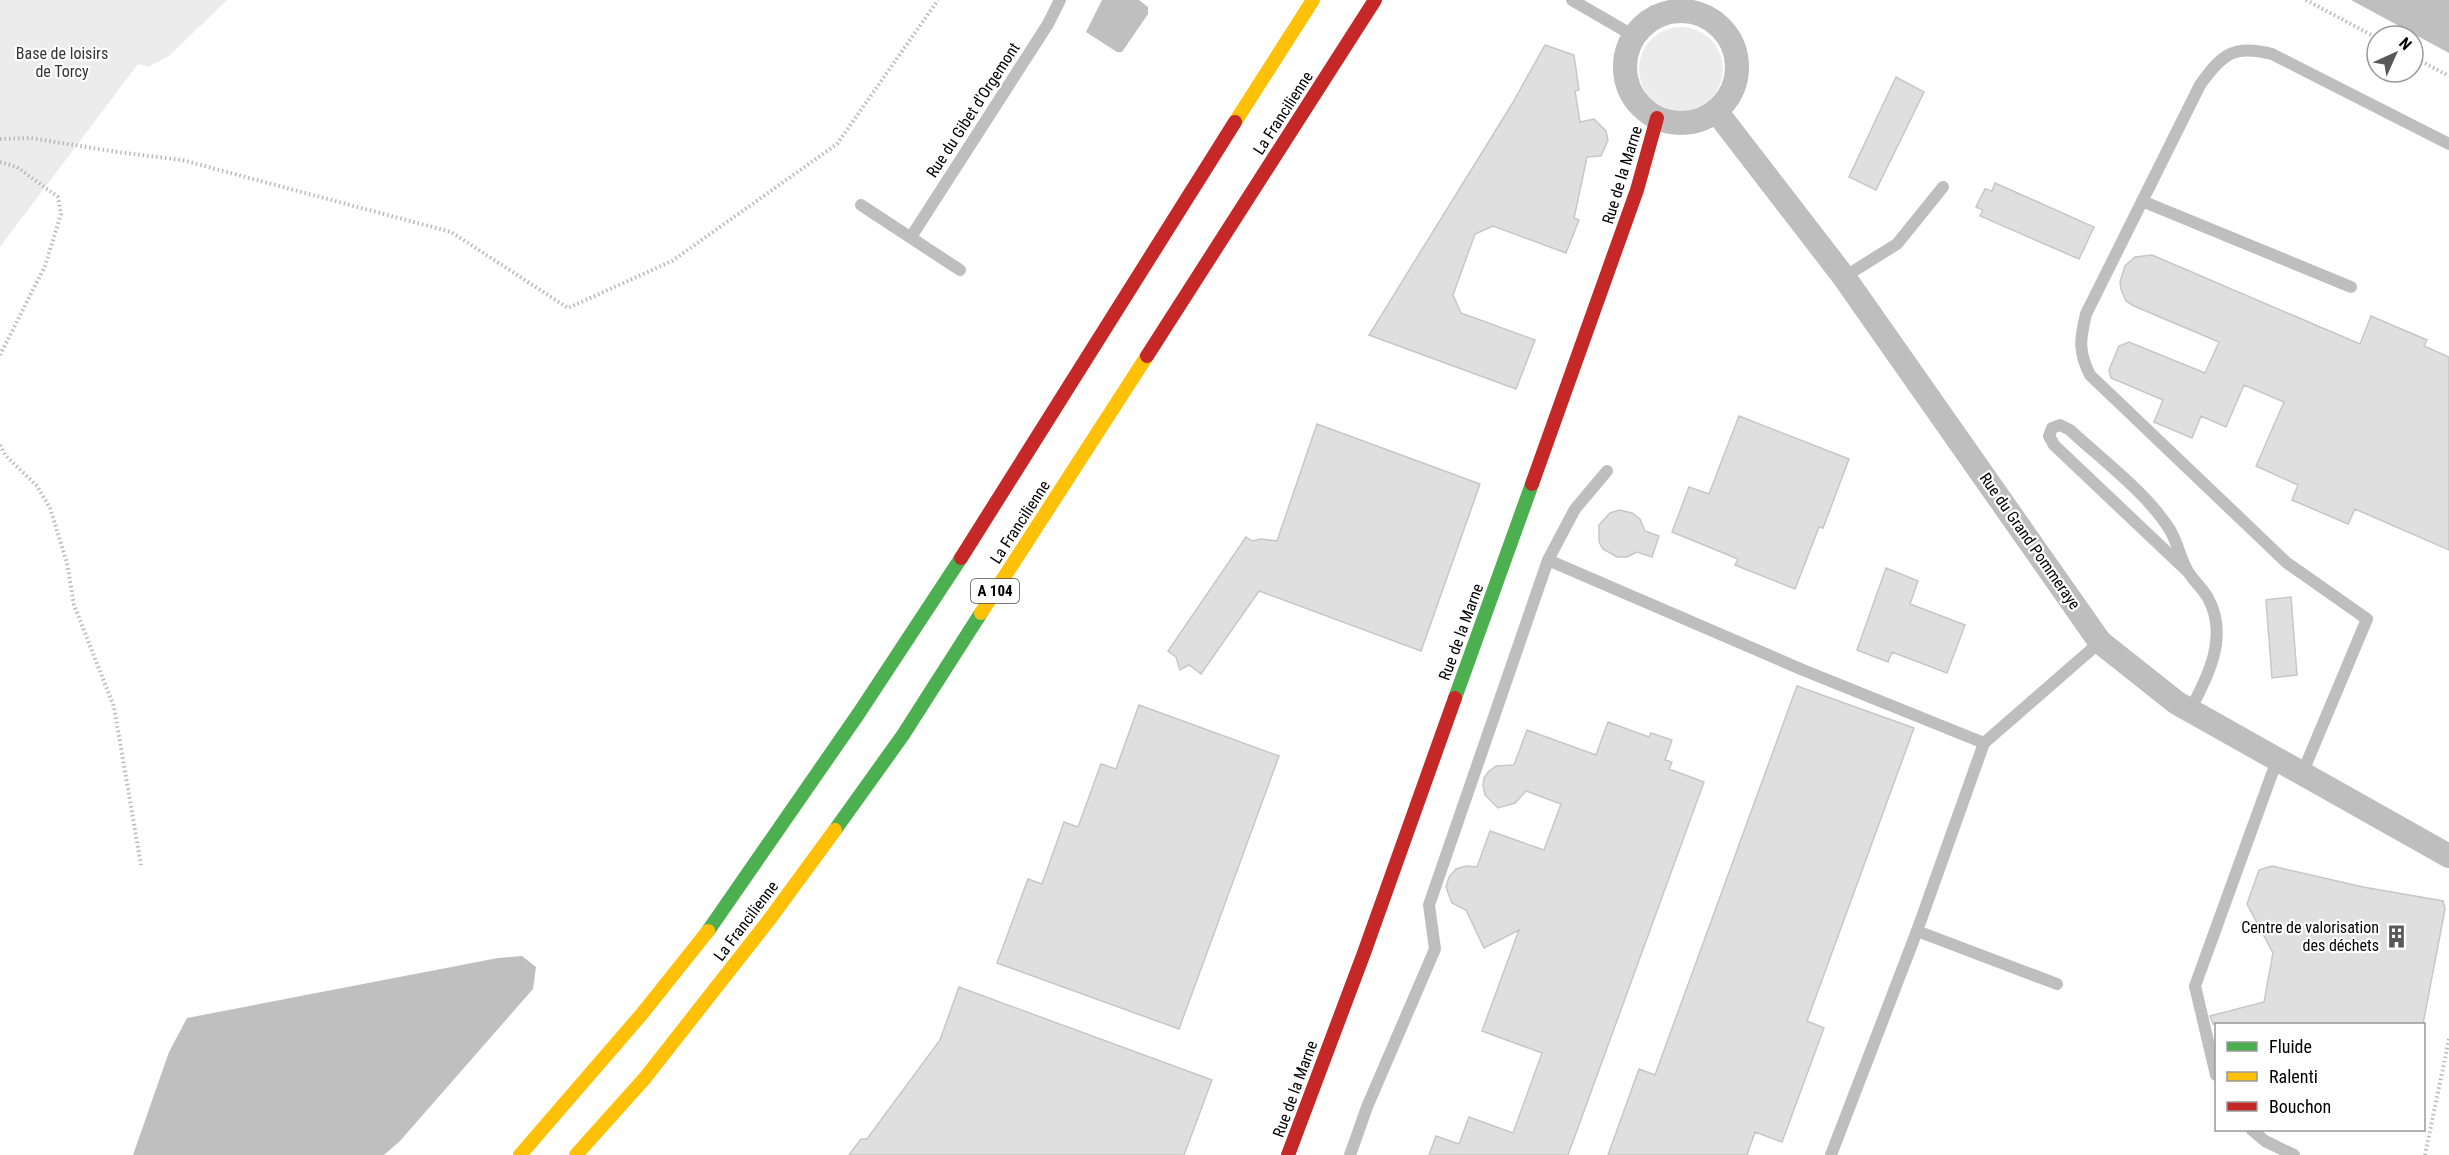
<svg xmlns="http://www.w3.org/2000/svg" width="2449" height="1155" font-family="'Roboto Condensed',sans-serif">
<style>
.green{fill:#ececec}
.water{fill:#bfbfbf}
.building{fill:#dfdfdf;stroke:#c7c7c7;stroke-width:1.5}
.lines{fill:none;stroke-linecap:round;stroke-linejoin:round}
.path{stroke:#b9b9b9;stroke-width:4;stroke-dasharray:1.5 3;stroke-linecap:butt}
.lane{stroke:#bebebe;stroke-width:12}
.street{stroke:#bebebe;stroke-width:24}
.fast{stroke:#4caf50;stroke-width:14}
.slow{stroke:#ffc107;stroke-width:14}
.jam{stroke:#c62828;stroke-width:14}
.labels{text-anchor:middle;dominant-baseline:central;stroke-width:4.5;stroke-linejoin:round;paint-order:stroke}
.shield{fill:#fff;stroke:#4c4c4c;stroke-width:1.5}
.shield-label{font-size:15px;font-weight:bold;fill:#000}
.park-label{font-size:16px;fill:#333;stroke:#fff}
.street-label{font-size:16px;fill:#000;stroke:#fff}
.poi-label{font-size:16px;fill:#000;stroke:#fff;text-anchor:end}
</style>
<rect width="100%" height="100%" fill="#fff"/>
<path class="green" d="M0,0H227L169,56L148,67L138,64L0,247Z
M1639 69a42 42 0 1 1 84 0a42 42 0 1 1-84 0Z"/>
<path class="water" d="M1102,0H1139L1148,7V14L1122,52H1117L1086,32Z
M2351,0H2449V53Z
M522,956L536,967L533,989L400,1141L384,1155H133L169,1052L187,1018L498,958Z"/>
<path class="building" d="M1545,45L1574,55L1579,90L1575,91L1580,122L1594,119L1606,131L1608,140L1601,156L1587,157L1574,218L1579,220L1566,253L1493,226L1475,234L1453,295L1461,313L1535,340L1516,389L1369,335L1512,104Z
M1896,77L1924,92L1876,190L1849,177Z
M1995,183L2094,227L2079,259L1980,216L1983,210L1976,207L1985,189L1992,191Z
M2152,255L2360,344L2371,316L2427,340L2424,346L2449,357V550L2355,509L2348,524L2292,500L2298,485L2256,466L2284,402L2244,385L2226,427L2201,416L2192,438L2154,422L2163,400L2111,378L2109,370L2119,346L2129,342L2205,373L2219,342L2134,306L2126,301L2121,289L2120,282L2125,266L2135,257Z
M1739,416L1849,459L1823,528L1819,527L1795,589L1735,565L1738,559L1672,532L1689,487L1709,494Z
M1317,424L1480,484L1421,651L1259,591L1201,674L1189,665L1180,670L1176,657L1168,651L1246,537L1252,541L1261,539L1277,541Z
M1619,510L1632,513L1640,519L1645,531L1659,536L1652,557L1637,552L1627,557H1617L1603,549L1599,542V525L1610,513Z
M1886,568L1918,581L1910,604L1965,625L1947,673L1892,652L1888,662L1857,650Z
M2291,597L2297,675L2272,678L2266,600Z
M1797,686L1914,728L1807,1021L1824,1028L1782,1142L1755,1132L1747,1155H1608L1639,1069L1655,1075Z
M1139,705L1279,756L1179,1029L997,963L1028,879L1042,884L1064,822L1078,827L1101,764L1116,769Z
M1608,722L1649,737L1651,733L1672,740L1665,760L1672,762L1669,769L1704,782L1568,1155H1429L1436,1136L1459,1144L1469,1117L1513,1133L1542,1053L1482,1031L1519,930L1484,948L1466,910L1452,903L1446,887L1449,877L1456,869L1466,866L1477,867L1490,831L1544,850L1561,804L1526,791L1515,803L1498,808L1485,795L1483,785L1484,778L1488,772L1496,766L1514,765L1527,730L1596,755Z
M2272,866L2363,887L2443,901L2445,909L2423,1024H2213L2210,1016L2264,1002L2273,953L2247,904L2259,870Z
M959,987L1212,1080L1184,1155H849L861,1139H867L940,1040Z"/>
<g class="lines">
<path class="path" d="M2306,0L2377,38
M2413,57L2449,76
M0,139L31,138L117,152L182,160L451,232L568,308L672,261L837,144L938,0
M0,162L17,167L58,197L61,214L45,266L0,355
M0,445L5,455L37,486L50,508L67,563L74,605L114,707L141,865
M2425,1155L2449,1039"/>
<path class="lane" d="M1572,0L1634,36
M2142,201L2351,287
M861,205L960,270
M911,237L1048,24L1060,0
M1844,277L1897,244L1943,187
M1548,560L1803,670L1984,743L2100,642
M2187,571L2054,445L2049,436L2052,428L2060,425L2070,430C2101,459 2148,494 2170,530C2177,542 2180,556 2186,568C2191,579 2202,587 2208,598C2229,636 2208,677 2190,710
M2302,774L2367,619L2287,563L2090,375C2078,351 2080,339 2086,314L2200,85C2222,54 2234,44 2272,54L2449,144
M1917,931L2057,984
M2216,1075L2195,986L2277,760
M2252,1130L2265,1141L2294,1155
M1350,1155L1367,1107L1435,949L1429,905L1548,560L1575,509L1607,471
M1831,1155L1917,931L1984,743"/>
<path class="street" d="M1625 67a56 56 0 1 1 112 0a56 56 0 1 1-112 0Z
M1716,111L1844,277L2100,642L2177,703L2449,856"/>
<path class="fast" d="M1455,698L1532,484
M835,830L903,735L981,613
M708,931L859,713L961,558"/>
<path class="slow" d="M1235,122L1313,0
M981,613L1147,356
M520,1155L641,1015L708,931
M576,1155L645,1078L769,920L835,830"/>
<path class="jam" d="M1147,356L1375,0
M1532,484L1637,190L1657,118
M961,558L1235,122
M1288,1155L1364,953L1455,698"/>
</g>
<defs>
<symbol id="building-bare" viewBox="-9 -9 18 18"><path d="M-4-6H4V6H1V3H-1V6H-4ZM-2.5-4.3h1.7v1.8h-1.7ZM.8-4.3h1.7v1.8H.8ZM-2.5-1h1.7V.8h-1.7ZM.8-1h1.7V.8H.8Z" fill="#595959" stroke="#fff" stroke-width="2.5" paint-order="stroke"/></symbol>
</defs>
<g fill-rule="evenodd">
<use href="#building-bare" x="2380" y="920" width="33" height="33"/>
</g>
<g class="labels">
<rect class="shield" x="971" y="579" width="48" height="24" rx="4.5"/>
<g class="shield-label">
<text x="995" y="591">A 104</text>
</g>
<g class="park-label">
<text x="62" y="53">Base de loisirs<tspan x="62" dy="18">de Torcy</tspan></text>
</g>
<g class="street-label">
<text transform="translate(973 110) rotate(-57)">Rue du Gibet d'Orgemont</text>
<text transform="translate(1283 113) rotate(-57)">La Francilienne</text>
<text transform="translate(1622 175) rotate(-73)">Rue de la Marne</text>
<text transform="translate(1020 522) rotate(-57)">La Francilienne</text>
<text transform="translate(2030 541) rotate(55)">Rue du Grand Pommeraye</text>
<text transform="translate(1461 632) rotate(-70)">Rue de la Marne</text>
<text transform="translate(746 921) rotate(-53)">La Francilienne</text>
<text transform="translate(1295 1089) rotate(-70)">Rue de la Marne</text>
</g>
<g class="poi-label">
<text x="2379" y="927">Centre de valorisation<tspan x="2379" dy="18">des déchets</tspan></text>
</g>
</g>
<rect x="2215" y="1023" width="210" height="108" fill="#ffffff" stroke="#999999" stroke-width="1.5"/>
<rect x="2227" y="1042" width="30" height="9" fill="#4caf50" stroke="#999999" stroke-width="1.5"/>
<text x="2269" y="1053" font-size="18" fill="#000000">Fluide</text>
<rect x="2227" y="1072" width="30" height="9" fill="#ffc107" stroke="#999999" stroke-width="1.5"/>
<text x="2269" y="1083" font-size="18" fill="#000000">Ralenti</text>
<rect x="2227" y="1102" width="30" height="9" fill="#c62828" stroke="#999999" stroke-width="1.5"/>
<text x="2269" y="1113" font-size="18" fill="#000000">Bouchon</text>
<g transform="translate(2395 54) rotate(45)"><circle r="28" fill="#ffffff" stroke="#999999" stroke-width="1.5"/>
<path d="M0-4.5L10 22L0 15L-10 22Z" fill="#595959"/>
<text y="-9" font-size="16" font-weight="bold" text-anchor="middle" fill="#000000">N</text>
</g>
</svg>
